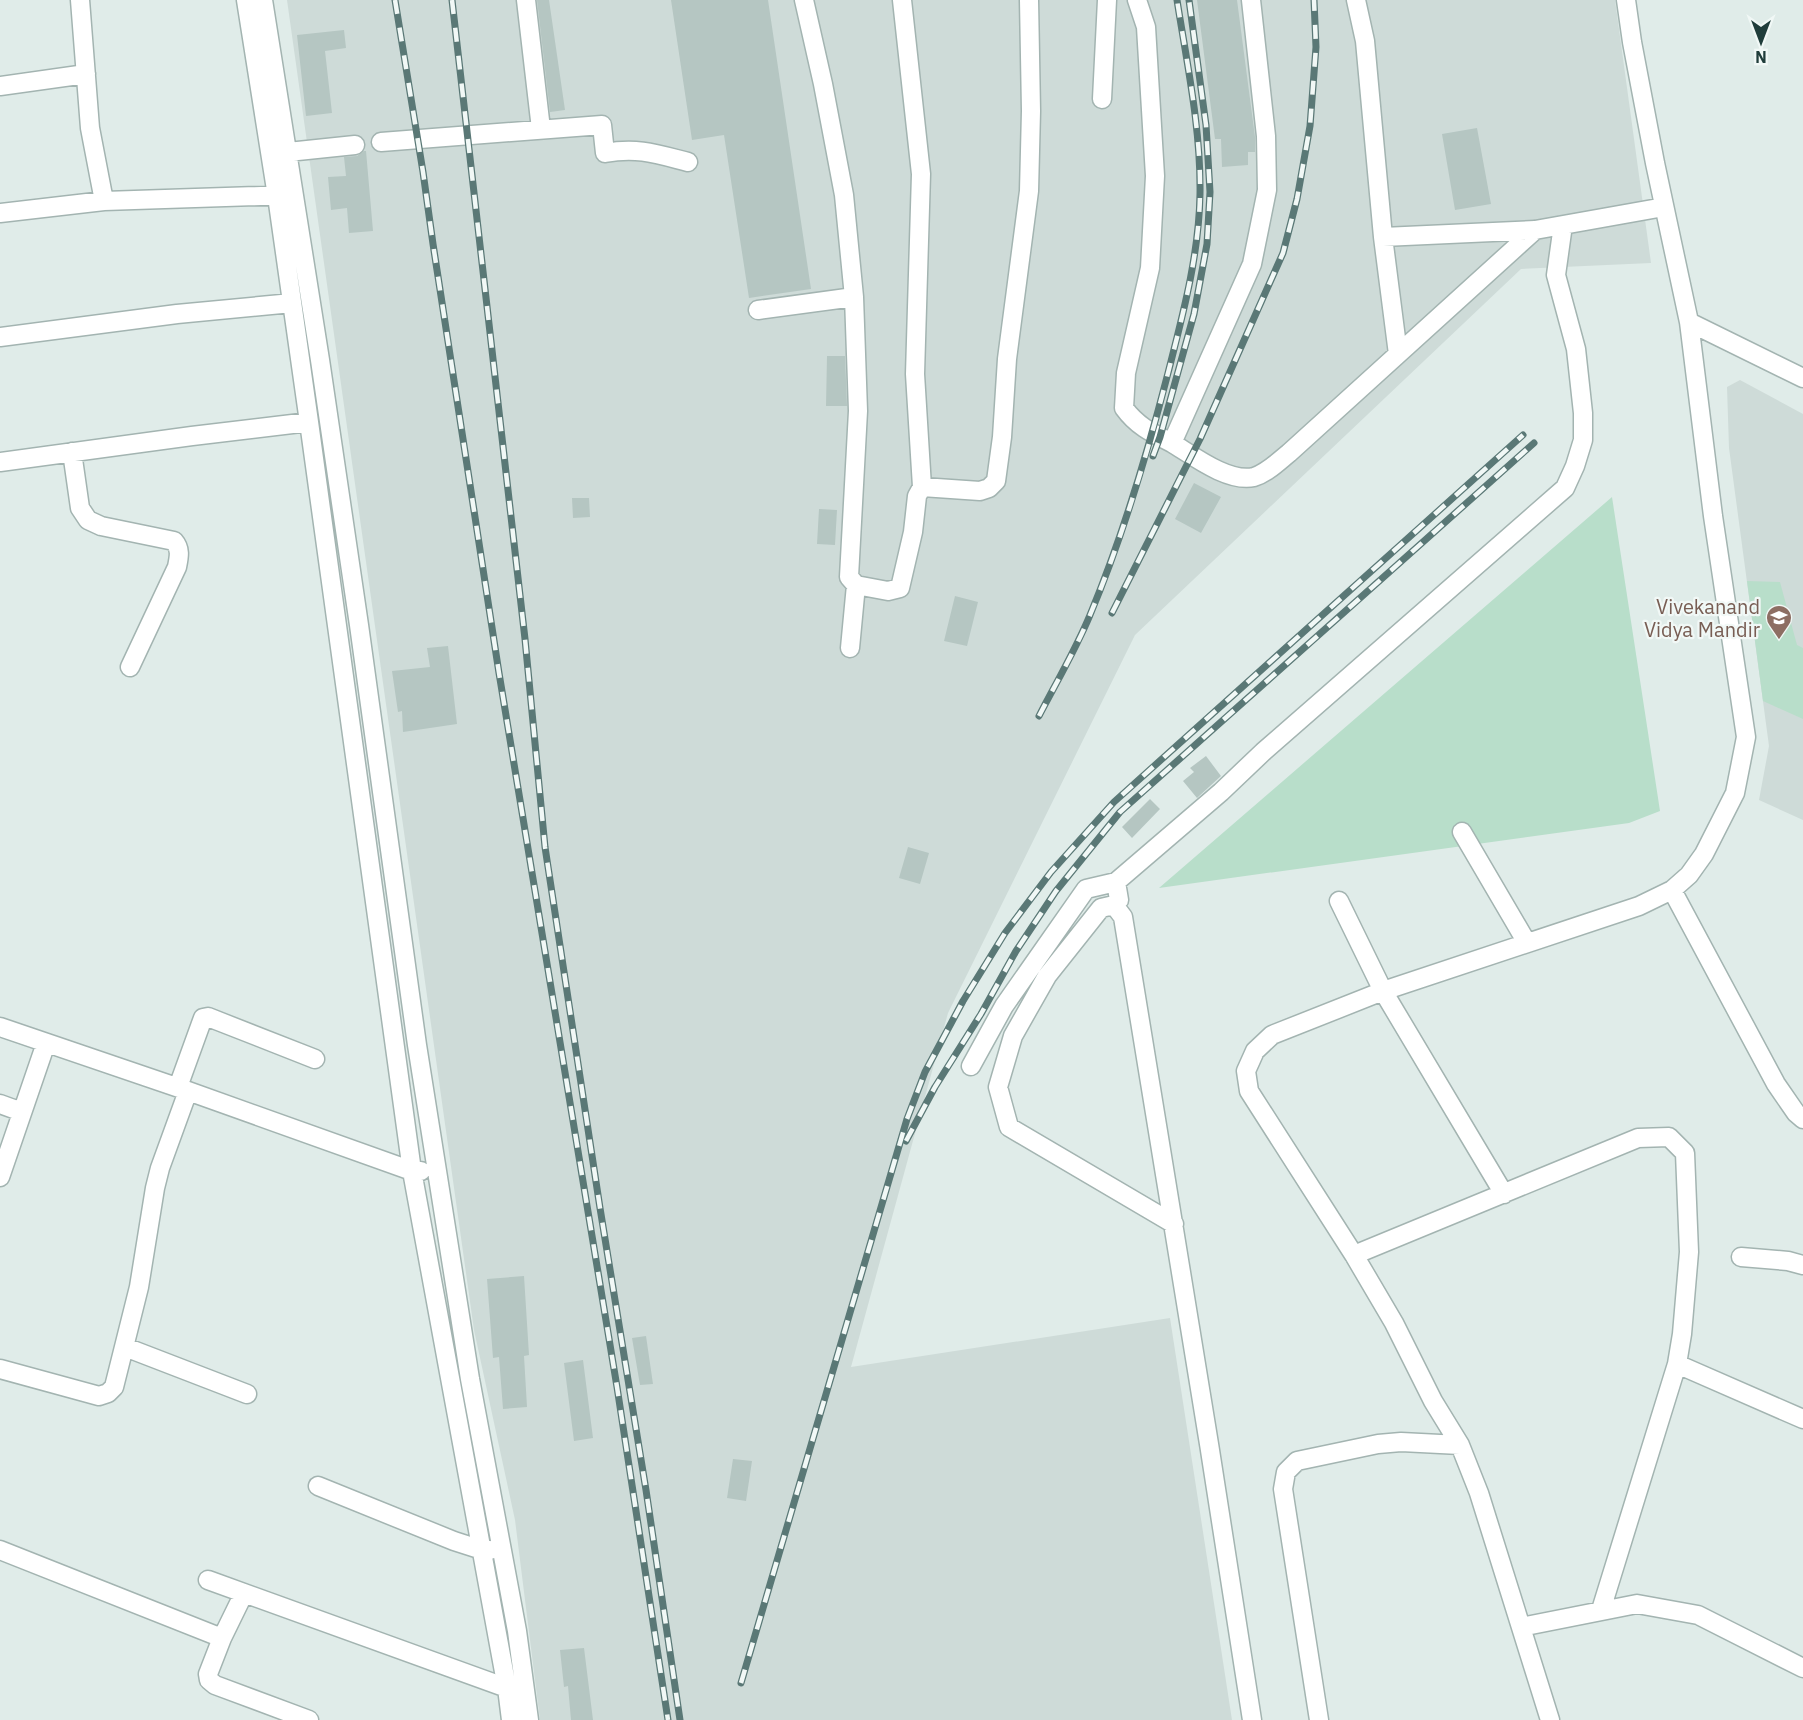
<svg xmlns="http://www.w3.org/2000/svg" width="1803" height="1720" font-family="'IBM Plex Sans',sans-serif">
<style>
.built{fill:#cedbd8}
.green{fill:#b8deca}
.building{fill:#b5c6c2}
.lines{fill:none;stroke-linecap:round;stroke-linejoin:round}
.minor-casing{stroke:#a3b4b1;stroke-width:21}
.minor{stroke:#fff;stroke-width:18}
.rail-casing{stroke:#5a7876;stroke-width:7}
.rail{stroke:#f1f8f6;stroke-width:4.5;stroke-dasharray:14;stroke-linecap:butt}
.labels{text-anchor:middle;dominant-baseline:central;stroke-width:4.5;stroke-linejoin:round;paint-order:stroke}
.education-label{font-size:20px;fill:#785e54;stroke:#f1f8f6;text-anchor:end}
</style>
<rect width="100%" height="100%" fill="#e0ece9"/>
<path class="built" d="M287,0H1615L1651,263L1521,269L1135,635L948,1013L851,1367L1170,1318L1232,1720H540L515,1520L474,1330Z
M1740,380L1803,414V820L1759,800L1769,746L1729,448L1727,387Z"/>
<path class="green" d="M1612,497L1660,811L1629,823L1159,888Z
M1747,581L1780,582L1797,645L1803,648V719L1763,701Z"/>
<path class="building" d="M537,0H549L565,110L550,112Z
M671,0H768L811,289L749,298L724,135L692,140Z
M1197,0H1237L1255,137V152H1248V165L1222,167L1221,139H1215Z
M344,30L346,48L325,51L332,113L306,116L297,35Z
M1477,128L1491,204L1455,210L1442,134Z
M364,151H366L373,231L349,233L347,208L331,210L328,177L346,176L344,157L357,156Z
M827,356H845L847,406H826Z
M1194,483L1221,497L1201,533L1175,519Z
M572,498H589L590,517L573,518Z
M819,509L837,510L835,545L817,544Z
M955,596L978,602L967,646L944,641Z
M448,646L457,724L403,732L402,711L398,712L392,671L430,667L427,648Z
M1206,756L1221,776L1197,798L1183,781L1194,772L1190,768Z
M1150,799L1160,809L1132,838L1122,827Z
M908,847L929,853L920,884L899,878Z
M524,1276L529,1355L524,1356L527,1407L503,1409L499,1357L493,1358L487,1279Z
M646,1336L653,1384L640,1385L632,1338Z
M583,1360L593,1438L574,1441L564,1363Z
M733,1459L752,1461L746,1501L727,1498Z
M584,1648L593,1720H571L568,1686L564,1687L560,1650Z"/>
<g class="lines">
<defs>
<path id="minor" d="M80,0L90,128L104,201L289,195
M246,0L277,196L309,422L412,1171L507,1688L511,1720
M263,0L320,360L359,625L417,1045L470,1379L517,1631L529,1720
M526,0L541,129
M804,0L823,84L844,195L854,297L858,411L849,577L856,585L888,591L900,588L913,532L917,496L922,487L980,491L989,488L996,481L1002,437L1007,359L1029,191L1031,111L1029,0
M902,0L921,174L915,374L922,487
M1137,0L1146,27L1155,176L1150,268L1126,373L1124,408C1137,426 1152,433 1172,443
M1251,0L1266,136L1267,190L1252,264L1172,443C1192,455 1228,483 1254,477C1267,473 1279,461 1289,453L1535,230
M1356,0L1365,41L1383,237L1535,230L1664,207
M0,86L86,74
M1102,99L1107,0
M381,142L602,125L605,153C638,147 657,154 688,162
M288,152L355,145
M0,213L104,201
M1383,237L1398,354
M758,310L854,297
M1689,322L1803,378
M0,337L177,314L292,303
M72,452L80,508L88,520L101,526L174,541C181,549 179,557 177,567L130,667
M0,462L192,436L309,422
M850,648L856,585
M1462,832L1527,943
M1672,890L1776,1084L1796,1113L1803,1119
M1339,901L1383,991L1504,1194
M1114,905L1119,900L1116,882L1221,792L1263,752L1565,488L1575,466L1583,440V413L1576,349L1556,275L1563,225
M0,1027L188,1091L412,1171H421
M971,1066L1004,1006L1086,889L1116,882
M178,1087L203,1018L208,1017L315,1059
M0,1104L22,1112
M0,1177L46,1043
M1174,1224L1009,1127L998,1087L1013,1036L1047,976L1101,908L1114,905L1123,917C1168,1185 1211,1452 1252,1720
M1354,1255L1394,1323L1433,1401L1460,1445L1479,1493L1550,1720
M1741,1257L1788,1261L1803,1265
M125,1347L247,1394
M1677,1364L1803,1419
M0,1369L99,1396L108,1393L114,1387L139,1287L155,1188L160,1168L188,1091
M318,1486L454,1541L482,1550H490
M0,1550L222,1638L208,1674L209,1680L215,1685L309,1720
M208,1580L507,1688L517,1690
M1601,1610L1677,1364L1682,1334L1689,1252L1685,1153L1669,1137L1638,1138L1354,1255L1249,1091L1246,1071L1255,1051L1272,1035L1383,991L1639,906L1672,890L1689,875L1704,854L1735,793L1746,737L1713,516L1689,322L1655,163L1632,42L1626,0
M1521,1627L1637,1604L1698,1615L1803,1668
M222,1638L244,1593
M1319,1720L1283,1489L1286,1472L1297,1461L1378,1444L1401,1442L1460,1445"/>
</defs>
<use href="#minor" class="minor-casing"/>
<use href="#minor" class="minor"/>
<defs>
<path id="rail" d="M395,0L423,172L433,244L499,673L617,1387L668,1720
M452,0L525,639L545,847L600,1208L646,1490L680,1720
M1153,456L1160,437L1194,314L1207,244L1210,192L1206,125L1189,0
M1112,613L1200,439L1283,253L1297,199L1310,126L1316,47L1314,0
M1039,716C1056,683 1076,649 1090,615C1123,536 1147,455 1168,373C1183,314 1199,255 1200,194C1201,129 1187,64 1177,0
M906,1141L935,1087L981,1014L1016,951L1056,891L1120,812L1534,443
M741,1683L907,1119L925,1072L963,1001L1005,933L1051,872L1114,802L1523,435"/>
</defs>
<use href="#rail" class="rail-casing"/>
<use href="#rail" class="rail"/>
</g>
<defs>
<symbol id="school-pin" viewBox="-11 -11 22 30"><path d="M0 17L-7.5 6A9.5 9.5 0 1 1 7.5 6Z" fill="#8d6e63" stroke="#f1f8f6"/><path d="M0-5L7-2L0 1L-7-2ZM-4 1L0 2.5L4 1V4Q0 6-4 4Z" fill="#fff"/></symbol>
</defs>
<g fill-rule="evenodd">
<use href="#school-pin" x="1764" y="603" width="30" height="40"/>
</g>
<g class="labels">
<g class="education-label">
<text x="1760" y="606">Vivekanand<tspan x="1760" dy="23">Vidya Mandir</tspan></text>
</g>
</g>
<g transform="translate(1761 42) rotate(180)" stroke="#f1f8f6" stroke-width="4.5" paint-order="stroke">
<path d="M0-4.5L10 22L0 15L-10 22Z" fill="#203d3b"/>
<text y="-9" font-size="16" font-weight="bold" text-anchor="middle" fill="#203d3b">N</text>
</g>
</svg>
